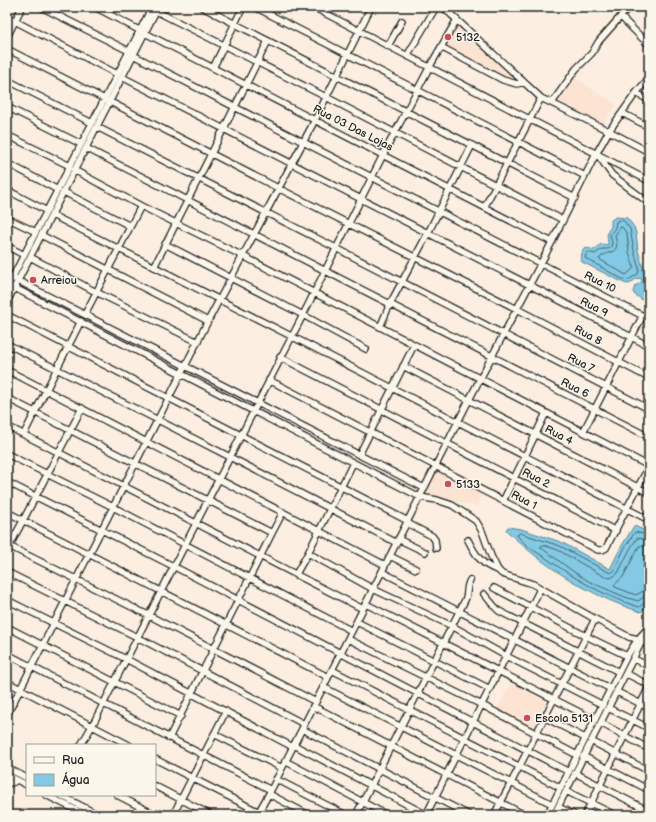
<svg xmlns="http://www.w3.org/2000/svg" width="656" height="822" font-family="'Balsamiq Sans',sans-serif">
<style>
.built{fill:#fde3d2}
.water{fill:#83c9e4;stroke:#5a8494}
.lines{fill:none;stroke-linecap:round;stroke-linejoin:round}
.shore{stroke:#45616c;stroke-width:1}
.minor-casing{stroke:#1c1c1c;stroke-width:8}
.minor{stroke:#fbf7ec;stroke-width:5.5}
.poi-dot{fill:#d1495b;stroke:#fbf7ec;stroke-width:1.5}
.labels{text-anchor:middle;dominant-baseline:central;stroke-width:3;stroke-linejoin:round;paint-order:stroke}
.poi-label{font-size:11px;fill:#1c1c1c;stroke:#fbf7ec;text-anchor:start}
.street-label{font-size:11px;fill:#1c1c1c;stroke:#fbf7ec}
</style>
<rect width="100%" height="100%" fill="#fceee0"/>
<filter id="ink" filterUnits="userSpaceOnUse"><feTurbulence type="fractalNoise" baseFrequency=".025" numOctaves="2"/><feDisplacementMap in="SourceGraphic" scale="8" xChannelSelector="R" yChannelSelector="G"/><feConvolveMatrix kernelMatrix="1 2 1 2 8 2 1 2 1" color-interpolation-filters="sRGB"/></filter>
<g filter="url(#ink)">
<path class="built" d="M457,23L521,81L516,82L506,79L443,46Z
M574,78L616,104L601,126L556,105Z
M437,471L483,494L477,506L425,495Z
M511,683L548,702L534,728L497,709Z"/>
<path class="water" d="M616,217L627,218L634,227L636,233L638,250L643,268V272L646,277H649V304L635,295L633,292L635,286L642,282L641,278L636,279L629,284L624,283L582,262L581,260C582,249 583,246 594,250L601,244L608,245C608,237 605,233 611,227V220Z
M634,526L649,532V604L641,612C590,596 544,567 506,530L508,527L521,529L561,542L610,569L621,547Z"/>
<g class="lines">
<path class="shore" d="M621,220L624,221L630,229L634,251L639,269L638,274L628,280L622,279L585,258L587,252L595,254L602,249H607L611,247L612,242L610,235L615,228L616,222Z
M621,227L623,228L627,234L629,252L634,268L626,275L599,259C606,249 622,257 615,236Z
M649,535L635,532L624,549L614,571L610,573L560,546L520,533L517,535C524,545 536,552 546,558C575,579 604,596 639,607L646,602H649
M649,540L637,538L629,551L618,573L611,578L605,577L558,550L543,545L540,547L574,572L590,582L625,597L638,601L644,597H649
M649,546H639L623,577L614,585L615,587L636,595L643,591H649"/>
<defs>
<path id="minor" d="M41,7L129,51
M95,7L139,30
M202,7L575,198
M255,7L585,176
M313,7L649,181
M443,7L541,98L609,131L649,152
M156,11L326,97L563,220
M7,17L117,74
M621,17L649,45
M145,33L552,242
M7,37L22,7
M388,46L402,21
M441,47L503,80L517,84L524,82
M7,49L278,188L517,309L649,378
M133,55L649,319
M407,56L436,7
M213,68L243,7
M122,77L649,346
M7,80L92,123
M636,93L649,100
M552,103L576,69L592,53L599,41L629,7
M7,107L81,144
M622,113L649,127
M97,127L336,248L649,409
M7,135L70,166
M86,148L649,437
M598,155L612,175L649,203
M7,163L58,190
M74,170L141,206L243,256L649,466
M7,190L47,211
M64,192L130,226
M485,206L541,98
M52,215L291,336L649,520
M7,218L36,232
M41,235L208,321
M165,244L303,315L366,349
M7,246L24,255
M30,257L96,292L198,342
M154,267L268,41
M7,275L424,488
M7,284L420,497L437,500L452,505L476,521L482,531L491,556L498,570L502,574L533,584L595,619L629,637L638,639L649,645
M7,288L152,7
M7,302L158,7
M85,314L141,206
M7,315L408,521
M380,327L390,304L428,233L472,145
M7,344L158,420L397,543
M280,357L616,531
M403,366L649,493
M7,370L385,565
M269,380L598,550H602L606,548L649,466
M7,398L272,533L283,512
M7,426L363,609
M583,432L643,315
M24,434L81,321
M7,454L113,507L352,631
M359,455L414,345
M353,463L308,553L373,589L452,626L506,656L603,705
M7,482L173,566L569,772
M503,501L546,413
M7,512L328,677
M407,523L432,536L435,540L436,548
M398,539L425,552
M468,540C475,554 482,566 498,570
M7,545L148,615L316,702
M7,551L82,408
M390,556L416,569
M7,572L137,637L304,724
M382,572L611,689
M296,574L308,553
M494,588L586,636L627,656
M484,594L495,607L499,611L619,672
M7,600L126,659L293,747
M366,604L595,720
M357,622L490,689
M7,627L181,716
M348,639L482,705L577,755
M7,654L271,790
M634,659L649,666
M332,670L561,788
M627,674L649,685
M7,682L129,745
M323,687L511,783L494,815
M617,692L649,708
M313,706L525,815
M608,708L649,728
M7,715L208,321L315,120L371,7
M544,717L585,738
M601,723L649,749
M302,729L469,815
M214,734L282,768
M169,738L272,533
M591,741L649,771
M81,745L92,726L303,315L383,155L429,68L456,21
M294,745L427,815
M583,756L649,790
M155,759L265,815
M285,761L387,815
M7,768L27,778
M575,773L649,811
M7,775L27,785
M276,779L346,815
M7,784L14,782L16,780
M155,786L211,815
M566,791L615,815
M269,794L309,815
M46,795L86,815
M60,795L99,815
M117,795L156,815
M552,804L511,783L595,619
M558,807L575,815
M7,813L12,815
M173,815L226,711
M257,815L271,790L469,400L552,242L596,154L609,131L636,93L649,78
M356,815L465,600C469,593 465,588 470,580
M426,815L540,589
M547,815L627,656L638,639L649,627
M554,815L643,639
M585,815L649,687"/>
</defs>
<use href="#minor" class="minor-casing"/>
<use href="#minor" class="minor"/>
</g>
</g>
<g class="poi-dot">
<circle cx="448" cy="37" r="4"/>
<circle cx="33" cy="280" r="4"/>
<circle cx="448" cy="484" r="4"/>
<circle cx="527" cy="718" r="4"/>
</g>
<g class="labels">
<g class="poi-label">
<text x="456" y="37">5132</text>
<text x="41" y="280">Arreiou</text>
<text x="456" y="484">5133</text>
<text x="535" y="718">Escola 5131</text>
</g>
<g class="street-label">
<text transform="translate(353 128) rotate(27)">Rua 03 Das Lojas</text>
<text transform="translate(600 282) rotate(27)">Rua 10</text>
<text transform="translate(594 307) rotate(27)">Rua 9</text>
<text transform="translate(588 335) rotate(28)">Rua 8</text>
<text transform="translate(581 363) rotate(27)">Rua 7</text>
<text transform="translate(575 388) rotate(27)">Rua 6</text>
<text transform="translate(559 435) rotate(27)">Rua 4</text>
<text transform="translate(536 478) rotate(27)">Rua 2</text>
<text transform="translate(524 500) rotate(28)">Rua 1</text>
</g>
</g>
<rect width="656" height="822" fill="none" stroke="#fbf7ec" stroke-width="24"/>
<rect x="12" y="12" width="632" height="798" fill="none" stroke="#1c1c1c" stroke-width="1.5" filter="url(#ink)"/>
<rect x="26" y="744" width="130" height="52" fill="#fbf7ec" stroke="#a29f99"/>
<rect x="34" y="757" width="20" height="6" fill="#fbf7ec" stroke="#a29f99"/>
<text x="62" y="764" font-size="12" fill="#1c1c1c">Rua</text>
<rect x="34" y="774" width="20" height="12" fill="#83c9e4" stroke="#a29f99"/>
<text x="62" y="784" font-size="12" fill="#1c1c1c">Água</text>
</svg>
